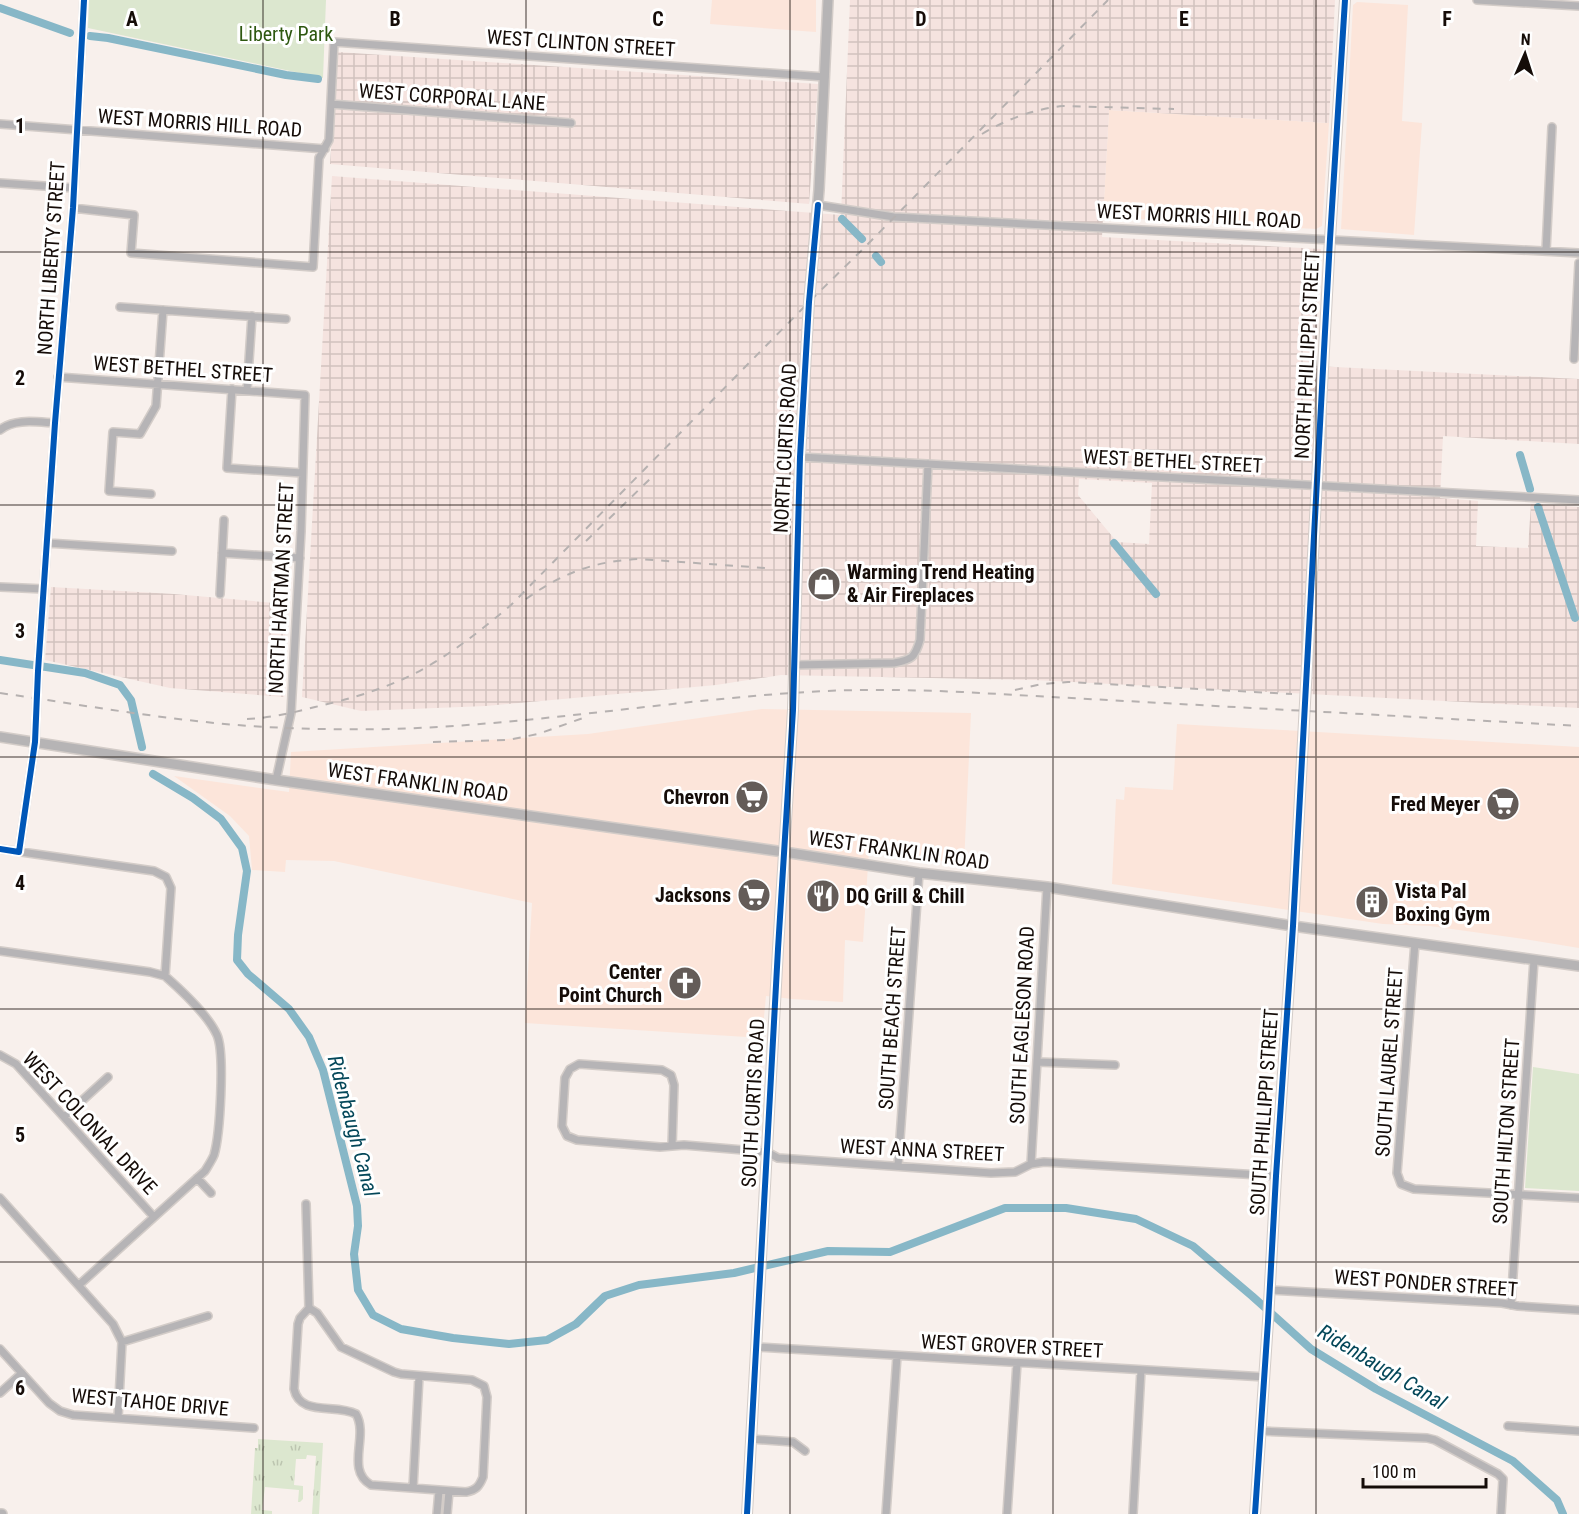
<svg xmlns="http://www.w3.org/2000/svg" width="1579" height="1514" font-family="'Roboto Condensed',sans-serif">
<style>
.built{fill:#fce5da}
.industrial{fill:url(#industrial-grid);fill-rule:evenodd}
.grass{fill:url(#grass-tufts)}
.park{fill:#dce7cf}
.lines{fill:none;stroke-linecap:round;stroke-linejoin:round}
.canal{stroke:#87b7c7;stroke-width:8}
.street-casing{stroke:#d3ccc8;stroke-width:10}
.secondary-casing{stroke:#d3ccc8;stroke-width:12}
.street{stroke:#b6b4b6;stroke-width:7}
.secondary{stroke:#b6b4b5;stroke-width:9}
.rail{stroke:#b6b1b0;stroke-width:2;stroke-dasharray:8 8;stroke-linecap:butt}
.cycleway-casing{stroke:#fff;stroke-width:10}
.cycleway{stroke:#0057b8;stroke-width:6}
.grid{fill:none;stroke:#150c08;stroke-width:1.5;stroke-opacity:0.55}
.labels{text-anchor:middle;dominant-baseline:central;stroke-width:6;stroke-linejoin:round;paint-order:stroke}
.park-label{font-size:20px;fill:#2e5810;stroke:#fff}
.street-label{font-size:20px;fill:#150c08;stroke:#fff}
.poi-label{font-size:20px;font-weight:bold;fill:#150c08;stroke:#fff;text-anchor:end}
.water-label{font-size:21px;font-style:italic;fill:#044759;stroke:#fff}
.grid-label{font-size:20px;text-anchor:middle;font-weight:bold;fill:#150c08;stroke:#fff;stroke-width:6;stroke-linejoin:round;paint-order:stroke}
</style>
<defs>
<pattern id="industrial-grid" width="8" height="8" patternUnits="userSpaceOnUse" patternTransform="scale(1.5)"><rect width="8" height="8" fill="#f5e3df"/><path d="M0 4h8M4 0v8" fill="none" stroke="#d1c2be"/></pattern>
<pattern id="grass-tufts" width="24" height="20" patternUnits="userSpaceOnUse" patternTransform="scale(1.5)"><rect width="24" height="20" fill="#dce7cf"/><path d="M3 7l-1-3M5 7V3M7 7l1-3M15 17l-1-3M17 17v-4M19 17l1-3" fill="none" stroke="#bcc5b0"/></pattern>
</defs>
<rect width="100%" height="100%" fill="#f8f0ec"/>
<path class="built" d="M712,0H816V32L710,24Z
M1357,2L1408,5L1402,121L1422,123L1414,235L1341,229L1353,5Z
M1109,110L1329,123L1322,226L1316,229L1103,217Z
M762,709L971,713L964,864L869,850L863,942L845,940L843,1002L792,999L766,996L762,1038L525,1023L532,903L334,861L286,860L285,872L252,870L249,836L230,816L174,776L289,792L291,752L588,734Z
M1177,724L1579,747V948L1524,939L1430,926L1383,924L1112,884L1116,799L1124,800L1125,787L1173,790Z"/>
<path class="industrial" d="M850,0H1335L1329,123L1109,110L1102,237L1321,249L1315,366L1579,379V444L1443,436L1440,498L1478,501L1476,546L1528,548L1531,504L1579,507V708L1034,680L781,675L716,685L486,706L361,711L302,697L332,176L841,215ZM1079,479L1152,483L1149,544L1117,542L1078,495Z
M338,52L818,84L809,204L330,164Z
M51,587L174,594L286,604L284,697L170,688L45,660Z"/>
<path class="grass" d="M258,1439L323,1443L319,1514H312L316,1456L307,1455L306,1459H296L294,1485L303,1486V1499L300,1502H298L299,1490L265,1487L262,1510L272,1511V1514H251L255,1448H258Z"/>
<path class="park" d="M89,0H326L323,78L88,28Z
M1533,1067L1579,1074V1191L1525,1188Z"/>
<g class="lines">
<path class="canal" d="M0,8L70,33
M90,36L108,38L286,75L318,79
M842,219L862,239
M876,256L881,262
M1520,455L1530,489
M1538,507L1575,618
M1114,543L1156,594
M0,660L85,673L120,685L131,700L142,747
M153,774L193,798L221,819L242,848L247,871L238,935L237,960L248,974L289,1009L309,1037L323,1070L357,1206L358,1226L354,1254L358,1290L373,1315L401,1329L453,1338L509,1344L547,1340L576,1324L605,1296L639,1285L734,1273L828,1251L890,1252L1005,1208H1066L1136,1219L1193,1246L1252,1296L1311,1349L1376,1389L1513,1461L1557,1500L1563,1514"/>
<defs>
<path id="street" d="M1477,0L1579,6
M331,104L571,123
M0,124L325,149
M0,183L74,188
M818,205L894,217L1579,253
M73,208L134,215L131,253L313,267L319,158L329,140L334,42L825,77
M1546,251L1552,127
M120,307L286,319
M1574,359L1579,263
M58,377L305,395L301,531L291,713L276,780
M232,389L227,468L302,473
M247,390L252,316
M0,430C14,418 37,422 55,423
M800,457L1579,500
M151,494L109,491L113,432L140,434L156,406L163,310
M47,543L172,551
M222,553L300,558
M0,587L44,589
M220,594L224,520
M794,665L894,663C912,660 915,657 920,640L928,464
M0,849L154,871L166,877L171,888L165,976C181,990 208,1015 217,1035C225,1053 220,1135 214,1155C212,1160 208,1166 205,1171L79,1285
M19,852L35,742L38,671L55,423L73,208L84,0
M1415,943L1397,1173L1401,1184L1414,1189L1579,1198
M0,951L150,972L165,976
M0,1055L16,1064L154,1217
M1037,1062L1115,1065
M64,1117L108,1077
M672,1146L674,1085L671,1075L662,1070L579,1064L570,1069L565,1078L562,1126L567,1136L577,1140L660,1147L684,1145L767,1152L778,1158L991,1173L1015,1172L1031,1164L1044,1162L1276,1176
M1031,1164L1047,887
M898,1166L919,873
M197,1178L211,1193
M0,1198L113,1324L122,1342L118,1418
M306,1204L309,1308L300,1318L298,1324L294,1389C300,1417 336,1403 356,1414C369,1436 345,1470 371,1485L466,1492C476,1490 479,1487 483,1477L487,1397L484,1386L472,1380L401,1374L394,1372L341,1347L317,1313L309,1308
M1270,1290L1502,1303L1518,1306L1579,1310
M1511,1305L1534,960
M122,1342L208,1316
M756,1347L1265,1377
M0,1349L49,1403L60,1411L73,1415L254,1428
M0,1393L22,1373
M1508,1426L1579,1431
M1261,1431L1427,1438L1435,1440L1498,1474L1503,1479L1501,1514
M751,1439L793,1442L805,1451
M413,1488L419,1376
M437,1514L439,1491
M447,1514L449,1491
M886,1514L897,1356
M1007,1514L1017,1363
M1133,1514L1141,1370"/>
<path id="secondary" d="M0,737L276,780L784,852L919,873L1047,887L1293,926L1579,966
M0,1514H2
M747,1514L778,949L793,710L800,457L809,302L819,190L828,0
M1255,1514L1268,1321L1276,1176L1293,926L1330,239L1345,0"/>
</defs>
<use href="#street" class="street-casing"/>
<use href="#secondary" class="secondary-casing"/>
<use href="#street" class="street"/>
<use href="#secondary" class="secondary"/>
<path class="rail" d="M982,134C1007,119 1034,109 1063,106L1174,109
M586,541L651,478
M526,599C562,573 595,561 639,559L765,568
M1015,690L1042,684L1068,682L1292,694
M0,693C83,705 166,720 250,726C297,729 344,730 391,729C536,725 681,698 826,691C871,689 916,690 962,692L1579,726
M247,719C270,718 292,713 315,707C355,698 395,686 430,665C459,648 485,627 511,605L809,302L866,246L1108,0
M433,742L508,740L538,734L583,718"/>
<defs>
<path id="cycleway" d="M0,849L19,852L35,742L38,671L55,423L73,208L84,0
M747,1514L778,949L793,710L800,457L809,302L818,205
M1255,1514L1268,1321L1276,1176L1293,926L1330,239L1345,0"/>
</defs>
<use href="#cycleway" class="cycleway-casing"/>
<use href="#cycleway" class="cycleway"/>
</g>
<path class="grid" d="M263,0V1514M526,0V1514M790,0V1514M1053,0V1514M1316,0V1514M0,252H1579M0,505H1579M0,757H1579M0,1009H1579M0,1262H1579"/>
<defs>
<symbol id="shop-disc" viewBox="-11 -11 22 22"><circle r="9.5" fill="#645c58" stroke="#fff"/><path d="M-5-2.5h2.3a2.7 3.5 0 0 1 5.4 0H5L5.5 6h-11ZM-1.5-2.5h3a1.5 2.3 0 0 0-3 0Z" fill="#fff"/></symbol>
<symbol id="supermarket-disc" viewBox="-11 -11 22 22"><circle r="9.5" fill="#645c58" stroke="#fff"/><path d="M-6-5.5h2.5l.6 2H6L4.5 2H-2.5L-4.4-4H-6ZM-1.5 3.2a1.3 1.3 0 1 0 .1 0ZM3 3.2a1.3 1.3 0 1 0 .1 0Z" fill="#fff"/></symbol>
<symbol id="restaurant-disc" viewBox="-11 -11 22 22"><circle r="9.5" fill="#645c58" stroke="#fff"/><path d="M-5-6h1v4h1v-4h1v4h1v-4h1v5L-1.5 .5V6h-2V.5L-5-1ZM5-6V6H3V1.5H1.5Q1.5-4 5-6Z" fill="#fff"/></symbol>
<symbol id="building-disc" viewBox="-11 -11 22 22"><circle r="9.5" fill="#645c58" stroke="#fff"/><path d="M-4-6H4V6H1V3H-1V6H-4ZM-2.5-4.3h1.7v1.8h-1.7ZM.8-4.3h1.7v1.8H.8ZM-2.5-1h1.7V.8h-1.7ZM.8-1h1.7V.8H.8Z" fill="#fff"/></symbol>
<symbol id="church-disc" viewBox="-11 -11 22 22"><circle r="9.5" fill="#645c58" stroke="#fff"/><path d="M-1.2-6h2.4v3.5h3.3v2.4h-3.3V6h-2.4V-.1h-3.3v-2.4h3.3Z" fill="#fff"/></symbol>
</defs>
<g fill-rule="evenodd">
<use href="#shop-disc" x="805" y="565" width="38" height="38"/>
<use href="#supermarket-disc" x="733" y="778" width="38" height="38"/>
<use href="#supermarket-disc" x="1484" y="785" width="38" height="38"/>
<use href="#supermarket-disc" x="735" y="876" width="38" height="38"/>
<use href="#restaurant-disc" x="804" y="877" width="38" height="38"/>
<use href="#building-disc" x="1353" y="883" width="38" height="38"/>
<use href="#church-disc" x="666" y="964" width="38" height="38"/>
</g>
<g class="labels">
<g class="park-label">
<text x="286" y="34">Liberty Park</text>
</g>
<g class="street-label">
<text transform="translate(581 43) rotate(4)">WEST CLINTON STREET</text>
<text transform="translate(452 97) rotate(4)">WEST CORPORAL LANE</text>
<text transform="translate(200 123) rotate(4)">WEST MORRIS HILL ROAD</text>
<text transform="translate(1199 216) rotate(3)">WEST MORRIS HILL ROAD</text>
<text transform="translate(51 258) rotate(-86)">NORTH LIBERTY STREET</text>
<text transform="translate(1307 355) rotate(-87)">NORTH PHILLIPPI STREET</text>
<text transform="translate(183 369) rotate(4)">WEST BETHEL STREET</text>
<text transform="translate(785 448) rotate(-87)">NORTH CURTIS ROAD</text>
<text transform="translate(1173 461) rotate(3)">WEST BETHEL STREET</text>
<text transform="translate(281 588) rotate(-87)">NORTH HARTMAN STREET</text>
<text transform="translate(418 782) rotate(8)">WEST FRANKLIN ROAD</text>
<text transform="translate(899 850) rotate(8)">WEST FRANKLIN ROAD</text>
<text transform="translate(892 1018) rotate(-86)">SOUTH BEACH STREET</text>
<text transform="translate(1022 1025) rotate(-87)">SOUTH EAGLESON ROAD</text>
<text transform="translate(1389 1062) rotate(-86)">SOUTH LAUREL STREET</text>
<text transform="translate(753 1103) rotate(-87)">SOUTH CURTIS ROAD</text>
<text transform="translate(1264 1112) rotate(-86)">SOUTH PHILLIPPI STREET</text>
<text transform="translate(90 1123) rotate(47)">WEST COLONIAL DRIVE</text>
<text transform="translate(1506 1131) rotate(-86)">SOUTH HILTON STREET</text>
<text transform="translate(922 1150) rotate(3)">WEST ANNA STREET</text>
<text transform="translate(1426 1283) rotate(4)">WEST PONDER STREET</text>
<text transform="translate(1012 1346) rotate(3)">WEST GROVER STREET</text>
<text transform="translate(150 1402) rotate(5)">WEST TAHOE DRIVE</text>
</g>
<g class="poi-label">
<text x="847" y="572" text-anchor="start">Warming Trend Heating<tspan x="847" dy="23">&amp; Air Fireplaces</tspan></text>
<text x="729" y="797">Chevron</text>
<text x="1480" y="804">Fred Meyer</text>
<text x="1395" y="891" text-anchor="start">Vista Pal<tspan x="1395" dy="23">Boxing Gym</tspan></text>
<text x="731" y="895">Jacksons</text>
<text x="846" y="896" text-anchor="start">DQ Grill &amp; Chill</text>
<text x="662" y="972">Center<tspan x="662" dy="23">Point Church</tspan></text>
</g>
<g class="water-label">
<text transform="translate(353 1126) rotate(75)">Ridenbaugh Canal</text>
<text transform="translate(1382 1367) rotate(31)">Ridenbaugh Canal</text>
</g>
</g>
<g class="grid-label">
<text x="132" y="26">A</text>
<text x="395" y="26">B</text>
<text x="658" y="26">C</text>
<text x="921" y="26">D</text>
<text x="1184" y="26">E</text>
<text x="1447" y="26">F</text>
<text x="20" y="133">1</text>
<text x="20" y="385">2</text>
<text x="20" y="638">3</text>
<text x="20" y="890">4</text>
<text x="20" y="1142">5</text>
<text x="20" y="1395">6</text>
</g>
<g transform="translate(1525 54) rotate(3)" stroke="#ffffff" stroke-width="4.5" paint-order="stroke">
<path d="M0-4.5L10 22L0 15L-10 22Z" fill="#150c08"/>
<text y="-9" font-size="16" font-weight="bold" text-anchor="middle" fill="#150c08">N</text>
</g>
<path d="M1363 1478v9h123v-9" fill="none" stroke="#150c08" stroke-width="3"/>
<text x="1372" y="1478" font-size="18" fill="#150c08" stroke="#ffffff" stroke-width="4.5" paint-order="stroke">100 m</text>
</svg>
